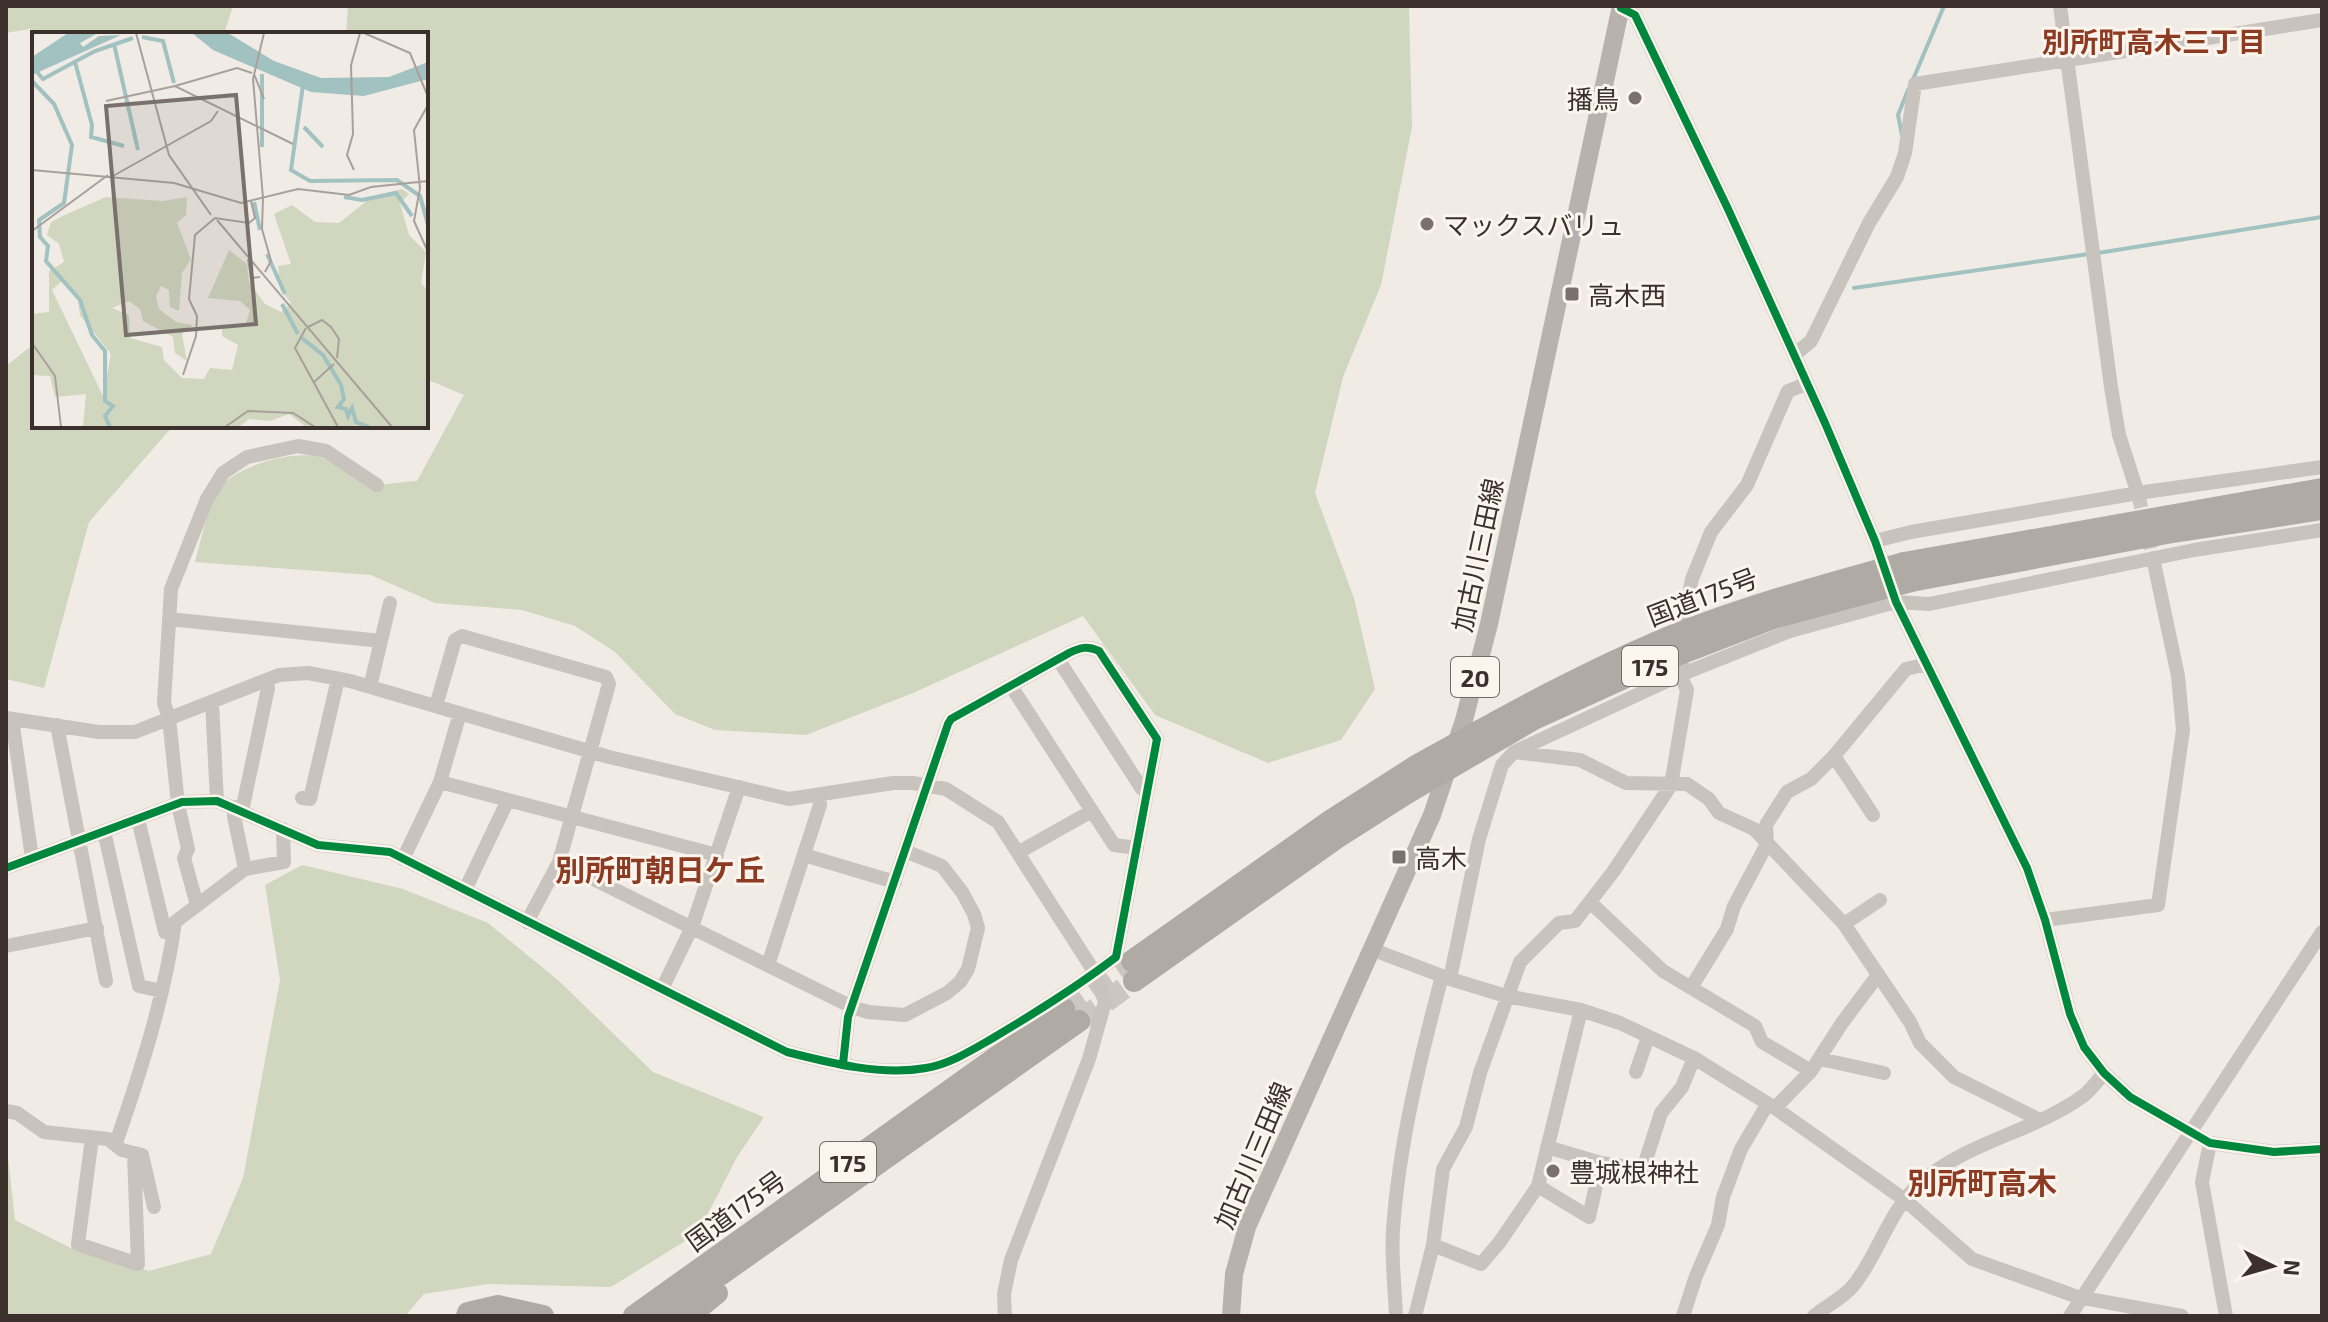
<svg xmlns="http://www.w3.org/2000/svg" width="2328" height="1322" font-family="'Exo 2','Noto Sans JP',sans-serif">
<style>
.green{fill:#d1d6bf}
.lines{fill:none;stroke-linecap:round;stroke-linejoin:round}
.stream{stroke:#a1c2c1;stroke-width:4}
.minor-tunnel{stroke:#ccc6c0;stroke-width:14;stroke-dasharray:14 7;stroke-linecap:butt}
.highway-tunnel{stroke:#ccc6c0;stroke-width:22;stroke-dasharray:22 11;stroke-linecap:butt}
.minor{stroke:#c9c3be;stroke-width:14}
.major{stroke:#b8b1ad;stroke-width:18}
.highway{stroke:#afaaa4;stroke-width:22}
.highway-bridge{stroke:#afaaa4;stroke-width:22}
.cycleway-casing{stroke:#fbf5ee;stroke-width:13}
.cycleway{stroke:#00873e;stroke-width:8}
.poi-dot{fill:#7a716c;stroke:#fbf5ee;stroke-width:3}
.labels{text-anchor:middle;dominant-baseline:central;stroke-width:6;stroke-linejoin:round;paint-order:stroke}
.shield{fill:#fbf5ee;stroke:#756b66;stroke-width:2}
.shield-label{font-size:24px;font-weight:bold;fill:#3b302b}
.poi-label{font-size:26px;fill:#3b302b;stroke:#fbf5ee;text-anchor:start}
.street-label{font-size:26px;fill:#3b302b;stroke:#fbf5ee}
.neighbourhood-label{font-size:28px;font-weight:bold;fill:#8c3b22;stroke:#fbf5ee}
.quarter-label{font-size:30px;font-weight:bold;fill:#8c3b22;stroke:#fbf5ee}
.inset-river{fill:none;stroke:#a1c2c1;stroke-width:4}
.inset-road{fill:none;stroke:#a8a09b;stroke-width:2}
.view{fill:#7a716c;fill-opacity:0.15;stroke:#7a716c;stroke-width:4}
.inset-edge{fill:none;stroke:#3b302b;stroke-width:4}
</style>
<rect width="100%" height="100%" fill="#f0ebe5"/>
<path class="green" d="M6,6H233L224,34H53L29,29L6,33Z
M348,6H1409L1412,127L1381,285L1343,377L1315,493L1354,598L1375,689L1341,740L1268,763L1155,715L1083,616L913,693L806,735L715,730L675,714L615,652L575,626L522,610L435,603L371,575L195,562C201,541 208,503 221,486C238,466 293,450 319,457C338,462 355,478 375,484C381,486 407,481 417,481L464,395L426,379V34H346Z
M34,344V426H173L89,522L44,688L6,679V366Z
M302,865L403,889L488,923L559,981L653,1072L764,1117L737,1157L698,1233L611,1287L488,1284L424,1294L405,1316H6V1139L15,1220L71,1248L149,1271L211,1254L243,1178L280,980L265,885Z"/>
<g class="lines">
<path class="stream" d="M1912,82L1944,6
M1902,135L1898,115L1908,90
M2098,253L2322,217
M1854,288L2089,254"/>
<path class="minor-tunnel" d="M2138,494L2153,558"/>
<path class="highway-tunnel" d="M1064,1009L1132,961
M1079,1021L1134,981"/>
<path class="minor" d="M2060,6L2111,387L2119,435L2138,494
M1621,8L1635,15L1728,209L1825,423L1875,541L1896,602L2027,868L2045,920L2070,1014L2084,1047L2104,1073L2130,1097L2210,1143L2274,1152L2322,1149
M1794,355L1811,341L1869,223L1897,177L1905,153L1915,84L2322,20
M1875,541L1911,532L2138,493L2322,467
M169,619L381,641
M1684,638V619L1692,579L1711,532L1747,485L1788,391L1806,384
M1058,659L1142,789L1147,790
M1011,686L1114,845L1137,848
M370,687L390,603
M212,702L217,801
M436,706L455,640L462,636L606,677L609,684L559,862L527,922
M6,718L99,732H135L279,675L308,673L350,681L609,757L789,799L893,783H913L946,789L998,822L1095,973L1105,1002L1089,1059L1011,1260L1004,1294L1005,1316
M12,719L32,858
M57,725L106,981
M1514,752L1580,760L1626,783L1687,784L1709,799L1719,813L1754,829L1844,924L1910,1022L1920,1043L1954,1077L2040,1120
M1834,756L1873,815
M440,782L717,855
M302,798L310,799L338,679
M234,807V816L245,869
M242,811L268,688L265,681
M138,819L165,932H173
M104,831L139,986L162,991
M1019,852L1092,811
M804,855L895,882
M403,859L440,782L460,713
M559,862L852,1007L868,1012L905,1015L947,993L960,982L968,969L978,928L974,914L962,892L942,866L905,851
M6,868L182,802L217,801L318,845L390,852L787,1052C830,1063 881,1076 926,1068C950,1064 972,1050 993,1038C1035,1013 1077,987 1116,957L1157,739L1099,651C1087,646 1081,647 1069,653L951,719L948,724L848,1017L843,1064
M465,890L508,800
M1591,903L1663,971L1755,1026L1762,1042L1811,1071
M197,905L184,858L188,849L178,804L169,718L164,703L171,589L207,499L223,473L247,457L298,446L326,451L377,485
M2045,920L2158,905L2183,730L2178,676L2153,558
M1844,924L1880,900
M6,946L97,928
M1371,949L1450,979L1506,996L1581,1010L1620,1023L1694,1058L1775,1108L1905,1200L1972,1259L2078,1297L2182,1316
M768,965L820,805L819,795
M1450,979L1479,839L1502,765L1514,752L1680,675L1790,631L1896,602L1929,604L2194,550L2322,530
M1692,986L1727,929L1734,906L1767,844L1766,825L1787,792L1811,779L1834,756L1906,669L1927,664
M662,989L692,927L739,787
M1820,1059L1884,1073
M1636,1072L1648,1037
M1775,1108L1811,1071L1842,1023L1878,975
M6,1111L17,1113L44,1132L108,1139L122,1150L142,1155L154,1207
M92,1138L78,1244L138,1264L134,1153
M113,1142L117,1140C141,1070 165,996 175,922L245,869L284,862L283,829
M2210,1143L2202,1182L2226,1316
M1547,1147L1601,1163L1643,1169L1661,1113L1682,1087L1694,1058
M1538,1186L1589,1217L1601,1163
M1433,1245L1443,1169L1466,1127L1480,1073L1520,962L1559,923L1575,921L1613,872L1671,785L1687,690L1680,675L1683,667
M1396,1316C1395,1288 1391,1258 1393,1230C1399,1143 1420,1060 1442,976
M1415,1316L1433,1245L1481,1264L1499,1243L1538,1186L1581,1010
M1683,1316L1696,1276L1718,1225L1723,1197L1741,1149L1767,1105
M1814,1316C1826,1306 1843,1298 1853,1286C1880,1253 1889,1207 1925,1179C1971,1141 2035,1131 2083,1096C2091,1090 2098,1080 2104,1073
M2070,1316L2322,932"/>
<path class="major" d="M1231,1316L1234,1274L1247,1227L1432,815L1464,720L1489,624L1621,6"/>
<path class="highway" d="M1904,563L2322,489
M1911,581L2167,533L2322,509
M1132,961L1330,821L1416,766
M1134,981L1338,837L1407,793
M467,1316L468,1313L498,1306L543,1316
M634,1316L1064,1009
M662,1316L1079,1021
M689,1316L717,1293"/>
<path class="highway-bridge" d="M1416,766C1494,723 1573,678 1655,643C1736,609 1820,586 1904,563
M1407,793L1534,719L1659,662L1776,617L1911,581"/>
<defs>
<path id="cycleway" d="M1621,8L1635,15L1728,209L1825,423L1875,541L1896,602L2027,868L2045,920L2070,1014L2084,1047L2104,1073L2130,1097L2210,1143L2274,1152L2322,1149
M6,868L182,802L217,801L318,845L390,852L787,1052C830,1063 881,1076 926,1068C950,1064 972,1050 993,1038C1035,1013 1077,987 1116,957L1157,739L1099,651C1087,646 1081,647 1069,653L951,719L948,724L848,1017L843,1064"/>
</defs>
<use href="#cycleway" class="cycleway-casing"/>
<use href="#cycleway" class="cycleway"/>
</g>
<g class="poi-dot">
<circle cx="1635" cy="98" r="8"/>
<circle cx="1427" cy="224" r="8"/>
<rect x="1564" y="286" width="16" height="16" rx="4"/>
<rect x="1391" y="849" width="16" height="16" rx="4"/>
<circle cx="1553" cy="1171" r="8"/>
</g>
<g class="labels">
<g class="shield">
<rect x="1622" y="646" width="56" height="40" rx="6"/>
<rect x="1451" y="657" width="48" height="40" rx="6"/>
<rect x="820" y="1142" width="56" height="40" rx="6"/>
</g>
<g class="shield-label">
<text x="1650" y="666">175</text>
<text x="1475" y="677">20</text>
<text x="848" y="1162">175</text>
</g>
<g class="poi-label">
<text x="1619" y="98" text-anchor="end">播鳥</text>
<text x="1443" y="224">マックスバリュ</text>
<text x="1588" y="294">高木西</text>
<text x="1415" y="857">高木</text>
<text x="1569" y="1171">豊城根神社</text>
</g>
<g class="street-label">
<text transform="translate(1477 555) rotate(-78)">加古川三田線</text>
<text transform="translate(1702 596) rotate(-21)">国道175号</text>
<text transform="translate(1252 1155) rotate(-67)">加古川三田線</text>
<text transform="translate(735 1210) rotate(-36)">国道175号</text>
</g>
<g class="neighbourhood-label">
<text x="2154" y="41">別所町高木三丁目</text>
</g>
<g class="quarter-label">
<text x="660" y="869">別所町朝日ケ丘</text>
<text x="1982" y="1182">別所町高木</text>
</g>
</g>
<g transform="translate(32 32)">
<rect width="396" height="396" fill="#f0ebe5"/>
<path d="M370,157L377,162L368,171L377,203L394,220L389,251L396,259V395H274L257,382L238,389L217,387L207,395H51L54,362L23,365L18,344L0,343V282L17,280V239L32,230L27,212L15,203L19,190L35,182L74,165L131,169L155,165L154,183L145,191L159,227L150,241L147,279L138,275L137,258L129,254L124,264L127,277L144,290L161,293L150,302L155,329L143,321L141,305L111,289L108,277L97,269L80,276L97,283L98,306L130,315L132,328L150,346L172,347L178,336L200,338L206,313L190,304V297L214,291L218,278L208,269L176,266L197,218L215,232L217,250L233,272L249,280L259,271L248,256L246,234L259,232L242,182L260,173L283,190L307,191L341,164ZM30,249L46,267L48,283L79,322L71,364L20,258Z" fill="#d1d6bf" fill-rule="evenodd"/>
<path d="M36,1H66L48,11L51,15L67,4L89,3L0,43V25ZM160,1H196L242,29L289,46L357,45L396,30V47L332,64L279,60L181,18Z" fill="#a1c2c1"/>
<path class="inset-river" d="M110,5L131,9L142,51M82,12L106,118M43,30L60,93L59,105L92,114M5,40L11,47L63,19L101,6M0,49L22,72L40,113L32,171L7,188L8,205L16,214L14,229L48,268L60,303L73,319V369L81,374L73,384L78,395M271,53L259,138L278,149L365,148L388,164L396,193M272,95L291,115M230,115V42M312,165L330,168L364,161L380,184M222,170L228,198M235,222L253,262M250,272L266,302M270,306L291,323L309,353L312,367L306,375L314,377L316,384L320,376L324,390L337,395"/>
<path class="inset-road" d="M104,1L137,123L179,183M332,1L378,21L396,65M222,42L232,67M143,54L205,36L220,41M74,69L143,54L261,112M396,73L382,98L388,156L382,189L396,220M0,138L142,151L209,171L266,157L317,163L339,155L396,149M322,138L315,123L321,102L319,33L328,1M81,144L179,89L186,79M231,166L230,197L239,229L233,240M231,166L221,47L232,1M185,188L360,395M0,199L76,143M216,227L219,246L228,245M276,295L290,288L299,295L307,307L305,326M274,296L263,316L306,395M0,311L23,344L29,395M151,343L164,304L165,284L157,267L163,203L183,186L217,191L223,186L219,169M282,350L302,332M193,395L216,379L261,381L283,395"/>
<path class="view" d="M204,63L224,292L94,303L74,74Z"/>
<rect width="396" height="396" class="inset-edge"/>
</g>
<rect width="2328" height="1322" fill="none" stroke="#3b302b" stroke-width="16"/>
<g transform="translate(2272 1266) rotate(95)" stroke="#fbf5ee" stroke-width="6" paint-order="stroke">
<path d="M0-6L14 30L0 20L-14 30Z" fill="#3b302b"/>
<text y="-12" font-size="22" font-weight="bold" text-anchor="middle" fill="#3b302b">N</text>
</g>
</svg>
